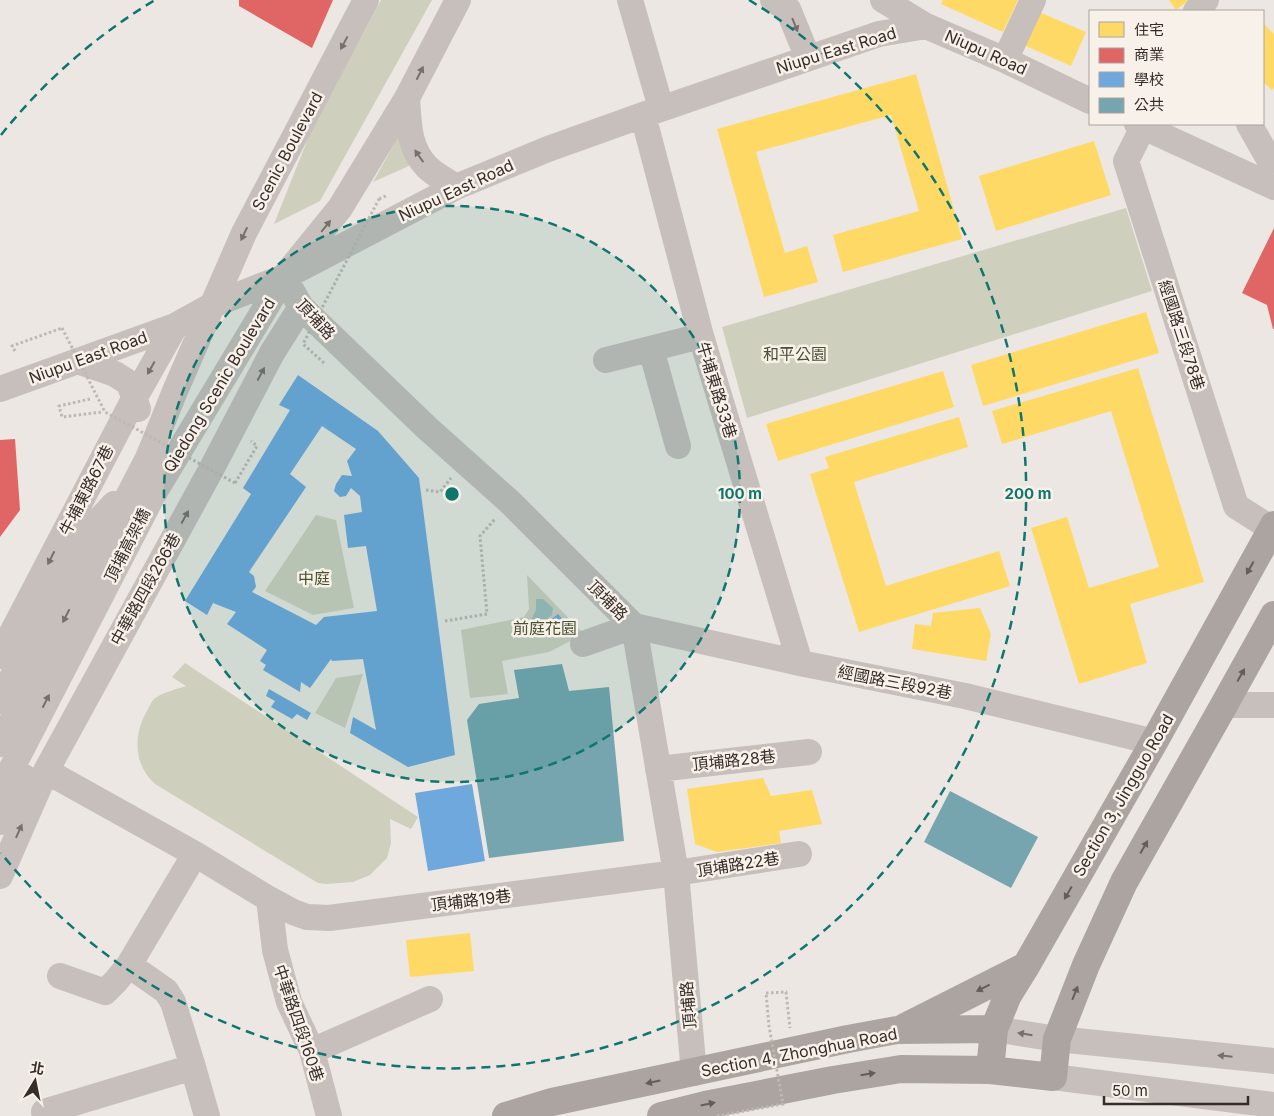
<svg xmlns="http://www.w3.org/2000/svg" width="1274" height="1116" font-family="Inter,'Noto Sans TC',sans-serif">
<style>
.green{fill:#ced0bd}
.water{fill:#a0bdbb}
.homes{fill:#ffd966}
.shops{fill:#e06666}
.schools{fill:#6fa8dc;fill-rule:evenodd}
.public{fill:#76a5af}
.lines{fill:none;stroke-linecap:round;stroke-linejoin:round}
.path{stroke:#beb8b4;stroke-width:3;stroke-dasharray:2.5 2.5;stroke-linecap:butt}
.minor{stroke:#c6bfbb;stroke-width:26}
.major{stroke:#aba4a0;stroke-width:28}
.path-bridge{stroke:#beb8b4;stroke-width:3;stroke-dasharray:2.5 2.5;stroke-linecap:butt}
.oneway{fill:#776f6b}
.oneway2{fill:#655d59}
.ring{fill:none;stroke:#0f766e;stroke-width:2.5;stroke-dasharray:9 6}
.labels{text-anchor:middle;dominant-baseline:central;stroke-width:5;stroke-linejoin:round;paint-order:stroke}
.street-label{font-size:16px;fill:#362d2a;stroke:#f8f1ea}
.park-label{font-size:16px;fill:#485230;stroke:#f8f1ea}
.centre{fill:#0f766e;stroke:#f8f1ea;stroke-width:2.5}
.ring-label{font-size:15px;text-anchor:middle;font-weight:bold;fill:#0f766e;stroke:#f8f1ea;stroke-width:5;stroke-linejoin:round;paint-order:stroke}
</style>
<rect width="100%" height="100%" fill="#ece7e2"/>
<path class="green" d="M381,0H432L320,201L274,224L311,131Z
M398,137L411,165L373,182Z
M1126,208L1152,291L747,418L722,327Z
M316,515L336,520L354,608L313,615L265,591Z
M527,575L584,634L549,652L502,661L508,694L470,698L461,630L524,617L529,609Z
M185,663L418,817L411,829L390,819L391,843L387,858L370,875L353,882L326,884L318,883L155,784C133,764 133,734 148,709C149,707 151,702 154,699C161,693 177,689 186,686L172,677Z
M363,674L345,728L315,713L336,678Z"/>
<path class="water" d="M536,599H543L553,608L552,615L537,627L532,625L531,620L536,610Z"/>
<path class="homes" d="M943,0H1018L1003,32L941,4Z
M1169,0H1189L1176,10Z
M1032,9L1086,32L1071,66L1017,42Z
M1263,23L1274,34V88L1272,90L1263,82Z
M916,74L962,239L843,272L833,235L919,211L891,115L756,152L785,253L807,246L818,282L764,297L717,129Z
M1094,141L1111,195L996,231L979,176Z
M1146,312L1159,353L983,406L971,365Z
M1138,368L1204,582L1130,604L1147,663L1079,684L1031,528L1067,517L1089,588L1159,567L1111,411L1002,444L992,411Z
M943,371L954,407L778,461L766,424Z
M959,417L968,447L854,482L886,586L999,551L1010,586L859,632L810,474L829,468L825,457Z
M980,608L991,634L986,661L912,649L915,624L931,626L933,613Z
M763,778L771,796L812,790L822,824L779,831L781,843L717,852L695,844L687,789Z
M470,933L474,971L410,977L406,940Z"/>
<path class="shops" d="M239,0H333L312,48L239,6Z
M1274,228V329H1273L1267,305L1242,293Z
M15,439L20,510L0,537V440Z"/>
<path class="schools" d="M298,375L378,431L419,478L455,755L408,767L350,733L353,717L376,730L363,659L332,661L331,659L310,688L301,682L300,692L263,670L266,665L260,661L267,650L227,624L236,612L213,603L207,615L185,601L251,494L243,488L290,410L279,405ZM322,426L356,449L347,461L352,476L342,475L336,484L334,491L340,497L346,496L351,488L360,496L362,512L344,515L348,548L366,546L377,611L324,617L316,625L252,592L256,587L254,576L249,572L306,487L290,474Z
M558,614L565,622L556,630L549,621Z
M269,689L311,713L307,720L297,714L292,719L271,707L275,701L266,696Z
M472,784L485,861L428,871L415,793Z"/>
<path class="public" d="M562,664L569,691L609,687L624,841L489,858L467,720L479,704L519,698L514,670Z
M950,791L1038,837L1011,888L924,842Z"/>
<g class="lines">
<path class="path" d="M379,199L388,195
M15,351L12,346L62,328
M90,399L59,406L62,417L102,412
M235,483L257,446L251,441
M426,490L440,492L451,478
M445,621L487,614L480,536L495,519
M766,993L786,992L790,1028"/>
<path class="minor" d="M630,0L661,108
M773,0L788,9L808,58
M883,0L926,26L1005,60L1090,101
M1196,11L1206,0
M1005,60L1033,0
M407,98C409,124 408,147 427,167C435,175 447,181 456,187
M643,115L701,336L800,663
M1137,124L1274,187
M1249,124L1270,161
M1143,127L1126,161L1236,506L1272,529
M284,277L301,307L426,427L511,503L634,626L676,873L694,1073
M651,349L678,446
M606,360L701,336
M77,361L115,374L129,383L138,409
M0,389L175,326L213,305L284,277L456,187L548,149L643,115L879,34L926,26
M634,626L800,663L965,696L1154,742
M583,644L634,626
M0,656L135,397L175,326
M0,701L86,534L114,504
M1224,705H1274
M0,744L148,458L175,391L244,233L366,0
M658,769L809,752
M46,771L195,854L269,899L293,912L307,917L329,918L676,873L799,854
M0,791L154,493L284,277L340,208L407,98L458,0
M0,822L24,777
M0,876L46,771L212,468L272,353L301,307
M269,899L275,950L289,1002L312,1051L329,1116
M129,965L166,991L173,1002L193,1067L207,1116
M60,976L105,992L116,981L129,965L195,854
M994,1029L1057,1039L1274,1061
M312,1051L430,999
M1053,1077L1274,1105
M44,1112L193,1067"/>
<path class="major" d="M905,1027L1026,966
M990,1070L994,1029L1008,995L1026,966L1154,742L1274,525
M506,1116L552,1102L848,1039L897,1030L994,1029
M661,1116L705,1105L833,1080L901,1069L990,1070L1053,1077L1057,1039L1086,965L1124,882L1224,705L1274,615"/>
<path class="path-bridge" d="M62,328L105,412L235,483
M324,363L303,344L379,199
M717,1116L783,1104L769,1026L766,993"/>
</g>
<defs><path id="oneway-solid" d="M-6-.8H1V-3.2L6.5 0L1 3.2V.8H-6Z" transform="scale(1.25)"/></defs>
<g class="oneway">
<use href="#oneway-solid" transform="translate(795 25) rotate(68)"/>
<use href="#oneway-solid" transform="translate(344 43) rotate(118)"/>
<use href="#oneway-solid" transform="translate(420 73) rotate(-63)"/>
<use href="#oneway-solid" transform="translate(419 156) rotate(-125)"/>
<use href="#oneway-solid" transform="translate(326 226) rotate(-51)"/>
<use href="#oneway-solid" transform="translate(244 234) rotate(115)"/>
<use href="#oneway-solid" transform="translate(151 368) rotate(119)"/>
<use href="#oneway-solid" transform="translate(261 374) rotate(-62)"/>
<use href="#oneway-solid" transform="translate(185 517) rotate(-61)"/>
<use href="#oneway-solid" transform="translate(51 558) rotate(117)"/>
<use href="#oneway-solid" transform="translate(66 616) rotate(117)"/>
<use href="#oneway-solid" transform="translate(46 701) rotate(-63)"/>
<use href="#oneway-solid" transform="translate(19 831) rotate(-66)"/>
<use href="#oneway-solid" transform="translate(1025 1034) rotate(-171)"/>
<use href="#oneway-solid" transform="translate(1225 1056) rotate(-174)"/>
</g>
<g class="oneway2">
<use href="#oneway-solid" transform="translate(1250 568) rotate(119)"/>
<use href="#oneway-solid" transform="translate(1241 675) rotate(-61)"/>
<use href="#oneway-solid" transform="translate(1144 847) rotate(-60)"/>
<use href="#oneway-solid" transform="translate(1068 893) rotate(120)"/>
<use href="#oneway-solid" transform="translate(983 988) rotate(153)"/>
<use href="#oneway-solid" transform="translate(1075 993) rotate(-68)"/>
<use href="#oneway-solid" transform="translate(868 1074) rotate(-9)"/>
<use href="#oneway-solid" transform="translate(653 1082) rotate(168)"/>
<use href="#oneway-solid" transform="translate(708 1104) rotate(-12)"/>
</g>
<circle cx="452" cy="494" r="288" fill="#0f766e" fill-opacity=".12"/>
<g class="ring">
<circle cx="452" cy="494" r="288"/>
<path d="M1 135A576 576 0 0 1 155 0M749 0A576 576 0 1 1 1 853"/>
</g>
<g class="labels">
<g class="street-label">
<text transform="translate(836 50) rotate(-17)">Niupu East Road</text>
<text transform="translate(986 52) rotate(24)">Niupu Road</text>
<text transform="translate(287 151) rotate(-62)">Scenic Boulevard</text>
<text transform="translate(456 190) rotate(-25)">Niupu East Road</text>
<text transform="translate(316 319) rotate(47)">頂埔路</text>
<text transform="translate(1182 335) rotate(72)">經國路三段78巷</text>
<text transform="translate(88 357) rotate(-20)">Niupu East Road</text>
<text transform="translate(219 385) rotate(-59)">Qiedong Scenic Boulevard</text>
<text transform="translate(717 390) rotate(73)">牛埔東路33巷</text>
<text transform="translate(86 490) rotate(-63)">牛埔東路67巷</text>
<text transform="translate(127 545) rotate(-63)">頂埔高架橋</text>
<text transform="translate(145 589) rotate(-61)">中華路四段266巷</text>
<text transform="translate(608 600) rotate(45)">頂埔路</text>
<text transform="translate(895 682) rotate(11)">經國路三段92巷</text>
<text transform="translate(734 760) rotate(-6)">頂埔路28巷</text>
<text transform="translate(1123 795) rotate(-60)">Section 3, Jingguo Road</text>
<text transform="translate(738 864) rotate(-9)">頂埔路22巷</text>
<text transform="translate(471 900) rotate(-7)">頂埔路19巷</text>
<text transform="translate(688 1005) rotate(-95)">頂埔路</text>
<text transform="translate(299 1023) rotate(71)">中華路四段160巷</text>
<text transform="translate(799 1052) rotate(-11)">Section 4, Zhonghua Road</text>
</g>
<g class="park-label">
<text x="795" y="354">和平公園</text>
<text x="314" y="578">中庭</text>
<text x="545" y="628">前庭花園</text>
</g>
</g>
<circle cx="452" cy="494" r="8" class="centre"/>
<g class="ring-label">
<text x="740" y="499">100 m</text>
<text x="1028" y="499">200 m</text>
</g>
<rect x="1089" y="10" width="175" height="115" fill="#f8f1ea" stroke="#aaa39d"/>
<rect x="1099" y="22" width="25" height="15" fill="#ffd966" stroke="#aaa39d"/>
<text x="1134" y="35" font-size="15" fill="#362d2a">住宅</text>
<rect x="1099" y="48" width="25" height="15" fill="#e06666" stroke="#aaa39d"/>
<text x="1134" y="60" font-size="15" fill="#362d2a">商業</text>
<rect x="1099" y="72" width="25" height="15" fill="#6fa8dc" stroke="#aaa39d"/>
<text x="1134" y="85" font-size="15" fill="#362d2a">學校</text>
<rect x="1099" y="98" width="25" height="15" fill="#76a5af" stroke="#aaa39d"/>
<text x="1134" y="110" font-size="15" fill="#362d2a">公共</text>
<g transform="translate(35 1081) rotate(10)" stroke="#f8f1ea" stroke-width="4" paint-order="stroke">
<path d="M0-4L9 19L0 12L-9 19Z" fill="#362d2a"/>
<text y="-8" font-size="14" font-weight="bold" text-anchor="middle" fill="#362d2a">北</text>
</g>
<path d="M1104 1096v8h144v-8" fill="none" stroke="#362d2a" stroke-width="2.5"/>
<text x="1112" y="1096" font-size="15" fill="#362d2a" stroke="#f8f1ea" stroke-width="4" paint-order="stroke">50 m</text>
</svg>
